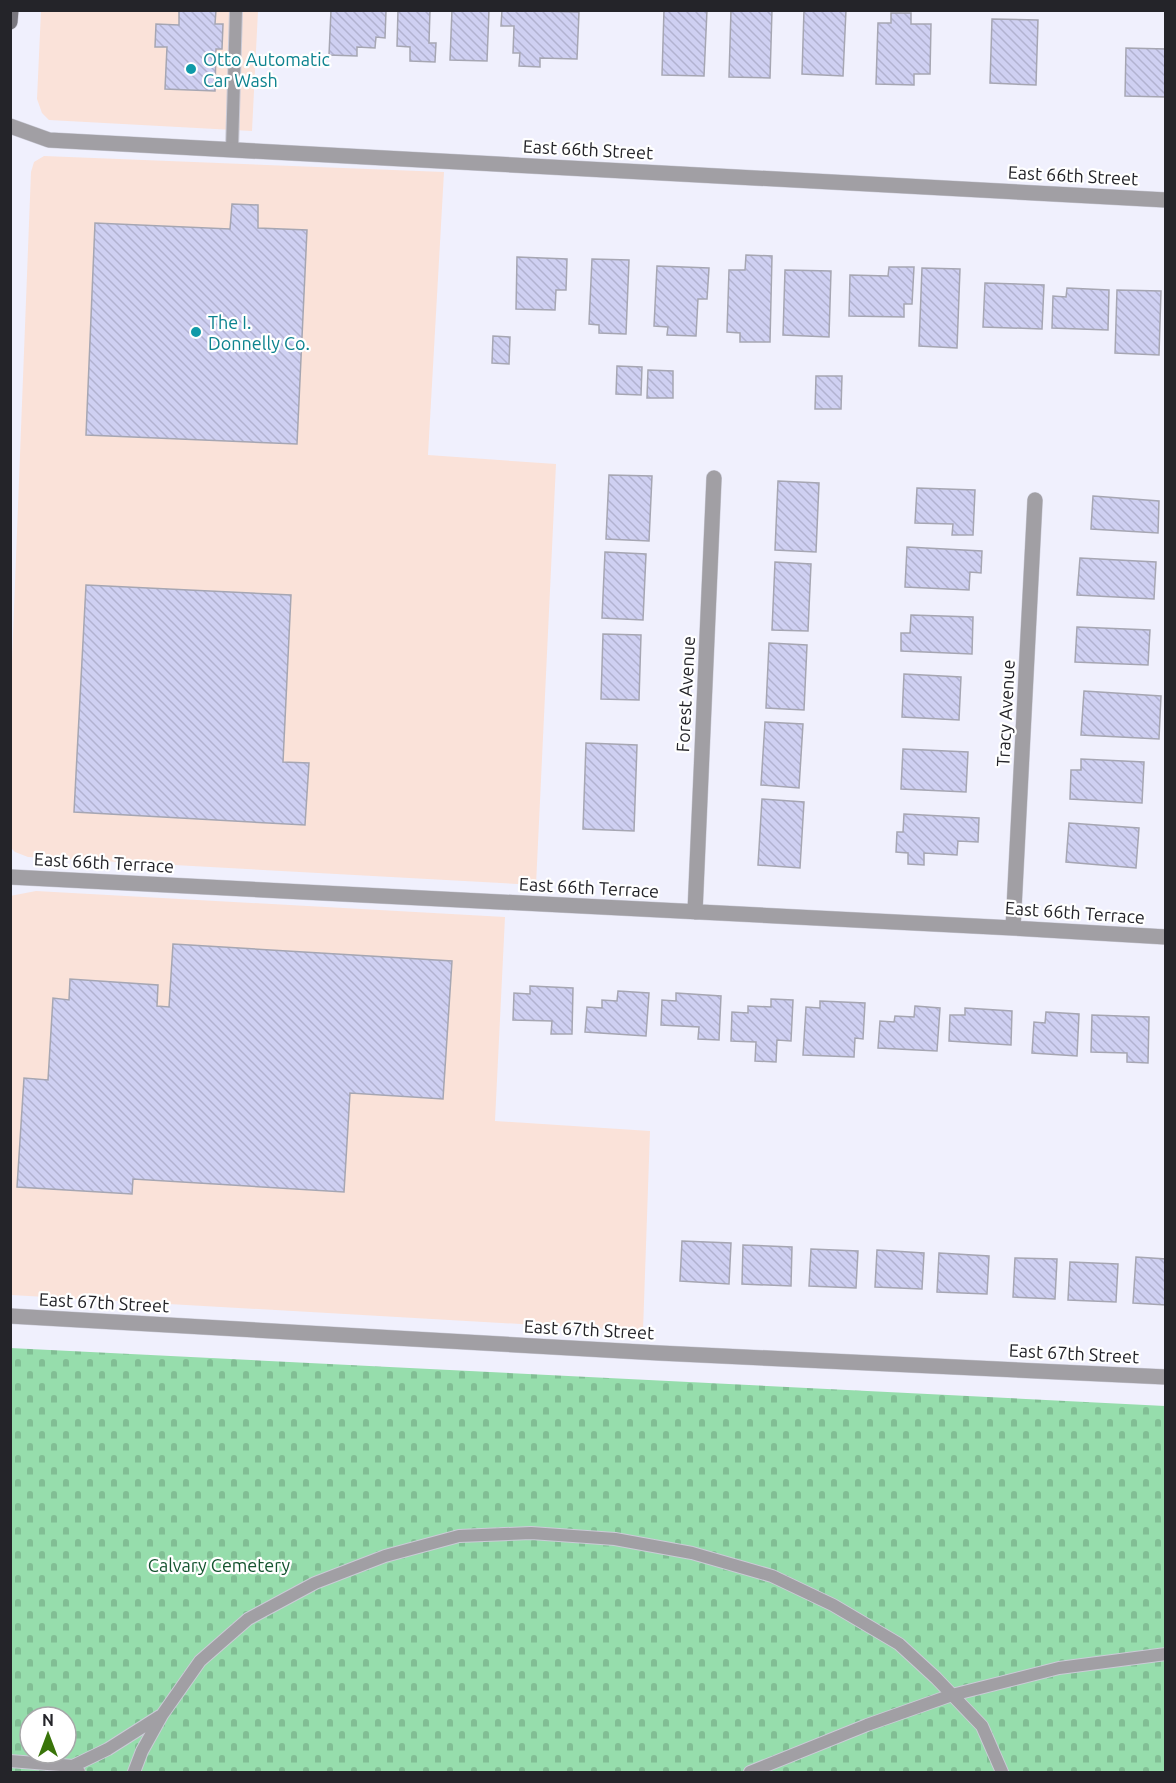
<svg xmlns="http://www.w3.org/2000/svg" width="1176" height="1783" font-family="Ubuntu,sans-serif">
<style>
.commercial{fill:#fae2d9}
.cemetery{fill:url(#cemetery-stones);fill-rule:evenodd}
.building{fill:url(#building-back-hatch);stroke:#a6a6b2;stroke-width:1.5}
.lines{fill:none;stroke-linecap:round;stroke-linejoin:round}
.lane-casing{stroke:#cbcbd7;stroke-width:14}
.street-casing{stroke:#cbcbd7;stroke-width:16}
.secondary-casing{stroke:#cbcbd7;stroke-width:16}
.lane{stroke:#a19fa4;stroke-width:12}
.street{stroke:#a19fa4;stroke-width:15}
.secondary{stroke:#7a787f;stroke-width:15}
.culture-dot{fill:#0f9aa8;stroke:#fff;stroke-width:2}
.labels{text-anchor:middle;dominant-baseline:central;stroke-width:4.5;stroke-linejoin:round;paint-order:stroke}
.culture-label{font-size:18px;fill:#0d838f;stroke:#fff;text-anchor:start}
.street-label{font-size:18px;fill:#242429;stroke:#fff}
.park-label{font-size:18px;fill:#14542f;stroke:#fff}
</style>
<defs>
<pattern id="cemetery-stones" width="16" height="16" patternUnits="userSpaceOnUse" patternTransform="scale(1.5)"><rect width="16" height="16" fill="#96ddac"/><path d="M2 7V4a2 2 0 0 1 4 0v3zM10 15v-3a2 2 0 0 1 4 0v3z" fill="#81be94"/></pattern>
<pattern id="building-back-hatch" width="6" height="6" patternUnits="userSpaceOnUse" patternTransform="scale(1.5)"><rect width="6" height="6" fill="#cfd0f2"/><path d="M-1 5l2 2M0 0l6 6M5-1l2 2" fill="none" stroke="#b2b2d0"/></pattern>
</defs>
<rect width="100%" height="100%" fill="#f0f0fd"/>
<path class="commercial" d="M41,11H258L252,131L49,120L42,113L37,99Z
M44,156L444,172L428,455L556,464L536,885L28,857L15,852L11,848V686L31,172L34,162Z
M36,891L505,917L495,1121L650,1131L643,1331L11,1295L10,896Z"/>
<path class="cemetery" d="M10,1348L1165,1406V1772H11ZM30,1717H66V1753H30Z"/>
<path class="building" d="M179,10H216L215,24H223L222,49H216L215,91L165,89L167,47H155L156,24L179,25Z
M331,10L386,11L385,38L376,37L375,48L357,47V56L329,55Z
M398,10H430L429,43H436L435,62L410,61V47L397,46Z
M452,10H489L487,61L450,60Z
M502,10L579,12L577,59L540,58V67L519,66L520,53H513L514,26H501Z
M664,10H707L704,76L662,75Z
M731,10H772L770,78L729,77Z
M804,10H846L843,76L802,74Z
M891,13H911V24H931L930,74H914V85L876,84L878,23H891Z
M992,19L1038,20L1036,85L990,83Z
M1126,48L1166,49V97L1125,96Z
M232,204L258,205V228L307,230L297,444L86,435L95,223L230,229Z
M746,255L772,256L770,342H740V333L727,332L729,270H745Z
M517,257L567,259L566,290H556L555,310L516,309Z
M592,259L629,260L626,334L599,333V325L589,324Z
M657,266L709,268L707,299H698L696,336L667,335L668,327L654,326Z
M889,267H914L912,304H904V317L849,316L850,275L888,276Z
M922,268L960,269L957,348L919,346Z
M785,270L831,271L829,337L783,335Z
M985,283L1044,285L1042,329L983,327Z
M1067,288L1109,290L1108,330L1052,328L1053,296L1066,297Z
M1117,290L1161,291L1159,355L1115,353Z
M493,336L510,337L509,364L492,363Z
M617,366L642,367L641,395L616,394Z
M648,370L673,371V398H647Z
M816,376H842L841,409H815Z
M609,475L652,476L649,541L606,539Z
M778,481L819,483L816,552L775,550Z
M917,488L975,490L973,535H952L953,524L915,523Z
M1093,496L1159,501L1158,533L1091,529Z
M907,547L982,551L981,573L970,572L969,590L905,587Z
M605,552L646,554L643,620L602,618Z
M1080,558L1156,562L1154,599L1077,595Z
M775,562L811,564L808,631L772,630Z
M86,585L291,595L283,762L309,763L305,825L74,812Z
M911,615L973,617L972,654L901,651V633H910Z
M1077,627L1150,630L1148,665L1075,662Z
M603,634L641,635L639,700L601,699Z
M769,643L807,645L804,710L766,708Z
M904,674L961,677L959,720L902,717Z
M1084,691L1161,696L1159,739L1081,735Z
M765,722L803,724L799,788L761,785Z
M586,743L637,745L634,831L583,829Z
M903,749L968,752L966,792L901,789Z
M1081,759L1144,762L1142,803L1070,799L1071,770H1081Z
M762,799L804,802L800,868L758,865Z
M904,814L979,818L978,842L958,841L957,855L924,853V865L908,864V853L896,852L897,832H903Z
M1069,823L1139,828L1136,868L1066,862Z
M173,944L452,961L443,1099L350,1093L344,1192L133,1179L132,1194L17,1187L24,1078L48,1080L53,998L69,1000L70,979L158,985L157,1006L169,1007Z
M530,986L573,988L572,1034H551L552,1021L513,1020L514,993L530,994Z
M618,991L649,993L646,1036L585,1032L587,1007L602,1008V1000L617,1001Z
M676,993L721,996L719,1040L698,1039L699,1027L661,1025L662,1000L676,1001Z
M771,999L793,1000L791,1041L777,1040L776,1062L755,1061L756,1042L731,1041L732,1012L748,1013V1006L771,1007Z
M820,1001L865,1003L863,1039L855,1038L854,1057L803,1055L806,1007L820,1008Z
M915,1006L940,1008L937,1051L878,1048L880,1021L894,1022L895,1016L914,1017Z
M965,1008L1012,1011L1011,1045L949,1041L950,1015H965Z
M1046,1012L1079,1014L1077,1056L1032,1053L1034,1022L1045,1023Z
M1092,1015L1149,1017L1148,1063L1127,1062V1053L1091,1052Z
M682,1241L731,1243L729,1284L680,1281Z
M743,1245L792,1247L791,1286L742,1284Z
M811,1249L858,1251L856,1288L809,1286Z
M877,1250L924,1253L922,1289L875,1287Z
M939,1253L989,1256L987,1294L937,1292Z
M1136,1257L1166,1259V1305L1133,1303Z
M1015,1258L1057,1259L1055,1299L1013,1297Z
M1070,1262L1118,1264L1116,1302L1068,1300Z"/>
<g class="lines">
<defs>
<path id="lane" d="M232,149L236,10
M10,1761L73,1766L79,1772
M73,1766L108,1749L160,1716
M134,1772L142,1751L162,1715L200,1661L248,1619L315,1583L385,1556L459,1536L531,1533L615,1539L692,1553L772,1576L833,1605L899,1644L936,1678L982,1726L1002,1772
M750,1772L867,1725L952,1695L1059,1668L1166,1654"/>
<path id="street" d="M10,126L49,140L1166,200
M10,877L1013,928L1166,937
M695,912L714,478
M1013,928L1035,500
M10,1316L659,1353L1166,1377"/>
<path id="secondary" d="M10,22L11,10"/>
</defs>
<use href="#lane" class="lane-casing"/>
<use href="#street" class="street-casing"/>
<use href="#secondary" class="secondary-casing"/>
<use href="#lane" class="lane"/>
<use href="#street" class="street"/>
<use href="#secondary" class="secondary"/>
</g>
<g class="culture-dot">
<circle cx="191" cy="69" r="6"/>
<circle cx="196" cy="332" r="6"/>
</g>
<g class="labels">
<g class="culture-label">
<text x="203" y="59">Otto Automatic<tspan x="203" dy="21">Car Wash</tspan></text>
<text x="208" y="322">The I.<tspan x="208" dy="21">Donnelly Co.</tspan></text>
</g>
<g class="street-label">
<text transform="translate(588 149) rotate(3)">East 66th Street</text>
<text transform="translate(1073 175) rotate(3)">East 66th Street</text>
<text transform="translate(685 694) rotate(-87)">Forest Avenue</text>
<text transform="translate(1005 713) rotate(-87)">Tracy Avenue</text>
<text transform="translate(104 862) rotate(3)">East 66th Terrace</text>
<text transform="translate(589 887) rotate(3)">East 66th Terrace</text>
<text transform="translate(1075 912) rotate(4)">East 66th Terrace</text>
<text transform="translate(104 1302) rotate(3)">East 67th Street</text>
<text transform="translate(589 1329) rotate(3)">East 67th Street</text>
<text transform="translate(1074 1353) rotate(3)">East 67th Street</text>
</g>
<g class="park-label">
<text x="219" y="1565">Calvary Cemetery</text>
</g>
</g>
<rect width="1176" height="1783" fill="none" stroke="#242429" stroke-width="24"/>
<g transform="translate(48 1735)"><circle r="28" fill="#ffffff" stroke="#a7a7a9" stroke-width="1.5"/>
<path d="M0-4.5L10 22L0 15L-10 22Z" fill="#397409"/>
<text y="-9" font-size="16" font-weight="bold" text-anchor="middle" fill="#242429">N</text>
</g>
</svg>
